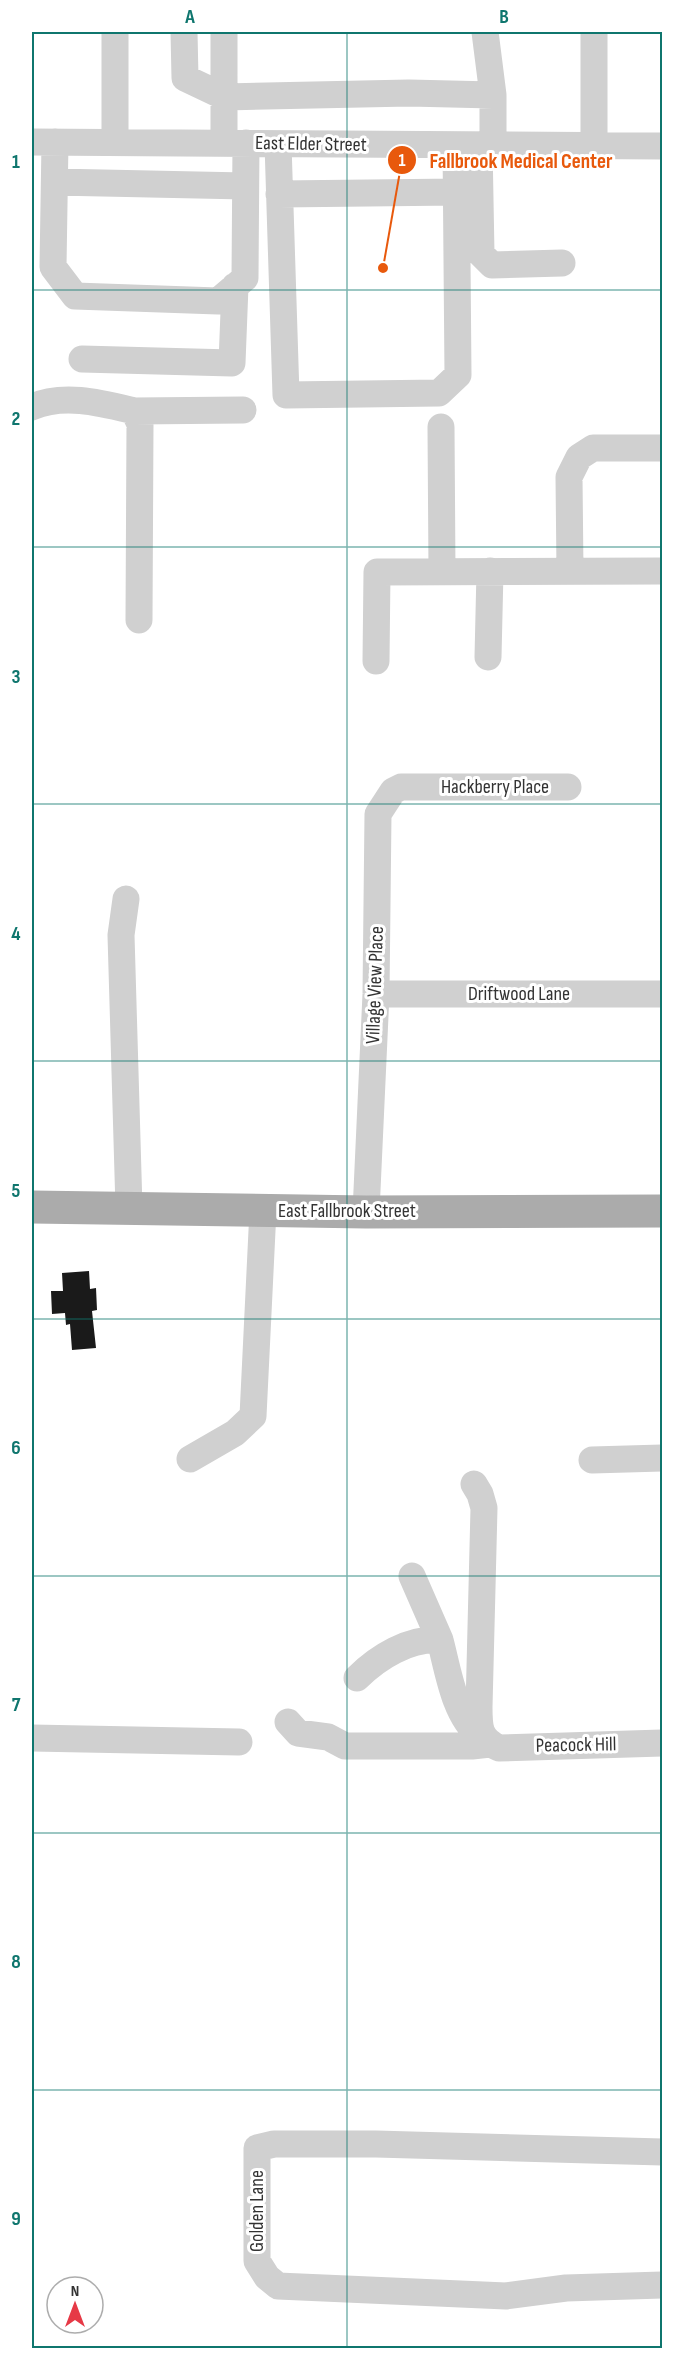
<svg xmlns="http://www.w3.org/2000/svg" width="694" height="2380" font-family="'Sofia Sans Condensed',sans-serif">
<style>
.building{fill:#1a1a1a}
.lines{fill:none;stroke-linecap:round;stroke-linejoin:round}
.minor{stroke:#d0d0d0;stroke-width:27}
.major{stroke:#ababab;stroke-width:33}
.grid{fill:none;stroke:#0f766e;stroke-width:1.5;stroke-opacity:0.55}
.labels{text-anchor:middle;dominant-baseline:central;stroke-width:6;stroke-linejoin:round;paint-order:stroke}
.street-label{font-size:20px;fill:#333;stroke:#fff}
.leader{fill:none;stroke:#e8590c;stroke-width:2}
.callout-dot{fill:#e8590c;stroke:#fff;stroke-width:2}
.mark-label{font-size:18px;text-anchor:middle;font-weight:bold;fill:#fff}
.callout-label{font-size:21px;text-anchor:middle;font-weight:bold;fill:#e8590c;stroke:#fff;stroke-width:6;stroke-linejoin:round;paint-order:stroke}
.neatline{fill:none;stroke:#0f766e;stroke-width:2}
.grid-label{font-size:20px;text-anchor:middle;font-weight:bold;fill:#0f766e}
</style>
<rect width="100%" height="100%" fill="#fff"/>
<path class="building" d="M89,1271L90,1289L96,1288L97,1310L92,1311L96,1348L72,1350L70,1324L66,1325L65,1313L52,1314L51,1291H63L62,1273Z"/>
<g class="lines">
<path class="minor" d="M184,32L185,78L225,97L409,93L493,95V146
M485,32L493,95
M32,142L662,146
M55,142L53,267L75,296L218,301L245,278L246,143
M115,142V32
M224,143V32
M278,144L286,395L439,393L458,375L456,145
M479,145L481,254L492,265L562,263
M594,147V32
M55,182L245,186
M279,194L457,192
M82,359L232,363L235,286
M32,407C64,393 101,403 134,411L140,424L139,620
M134,411L243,410
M441,427L442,571
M570,571L569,477L579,457L593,448H662
M488,657L490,571
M376,661L377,572L662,571
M126,899L121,935L129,1208
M376,994H662
M366,1212L376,994L378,814L393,791L401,787H568
M190,1459L235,1433L253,1416L263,1210
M592,1460L662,1458
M474,1484L480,1494L484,1508L479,1707C479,1727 479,1739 499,1748L662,1743
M412,1576L440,1640
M357,1678C378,1657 409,1638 440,1640C448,1670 454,1715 479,1735
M288,1722L298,1733L328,1737L345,1746H472L490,1744
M32,1738L239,1742
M662,2152L376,2144H274L257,2148V2261L267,2277L278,2286L506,2296L566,2288L662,2285"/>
<path class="major" d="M32,1207L366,1212L662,1211"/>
</g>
<path class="grid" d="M347,32V2348M32,290H662M32,547H662M32,804H662M32,1061H662M32,1319H662M32,1576H662M32,1833H662M32,2090H662"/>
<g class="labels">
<g class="street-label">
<text transform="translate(311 144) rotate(1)">East Elder Street</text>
<text x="495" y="787">Hackberry Place</text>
<text transform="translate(375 985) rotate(-88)">Village View Place</text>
<text x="519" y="994">Driftwood Lane</text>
<text x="347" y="1211">East Fallbrook Street</text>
<text transform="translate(576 1745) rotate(-1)">Peacock Hill</text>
<text transform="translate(257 2211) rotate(-90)">Golden Lane</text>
</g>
</g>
<path class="leader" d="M383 268L402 160"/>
<g class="callout-dot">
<circle cx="383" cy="268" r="6"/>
<circle cx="402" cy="160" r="15"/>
</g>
<g class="mark-label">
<text x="402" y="166">1</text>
</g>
<g class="callout-label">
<text x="521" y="168">Fallbrook Medical Center</text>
</g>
<rect width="694" height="2380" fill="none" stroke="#ffffff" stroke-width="66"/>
<g transform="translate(75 2305)"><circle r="28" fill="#ffffff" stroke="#adadad" stroke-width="1.5"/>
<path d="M0-4.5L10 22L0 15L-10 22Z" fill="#e63946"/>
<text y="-9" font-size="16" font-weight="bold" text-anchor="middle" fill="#333333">N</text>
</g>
<rect x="33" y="33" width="628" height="2314" class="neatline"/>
<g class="grid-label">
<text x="190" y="23">A</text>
<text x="504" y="23">B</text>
<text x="16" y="168">1</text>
<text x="16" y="425">2</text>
<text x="16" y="683">3</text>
<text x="16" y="940">4</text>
<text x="16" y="1197">5</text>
<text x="16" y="1454">6</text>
<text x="16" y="1711">7</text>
<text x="16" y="1968">8</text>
<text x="16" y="2225">9</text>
</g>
</svg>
